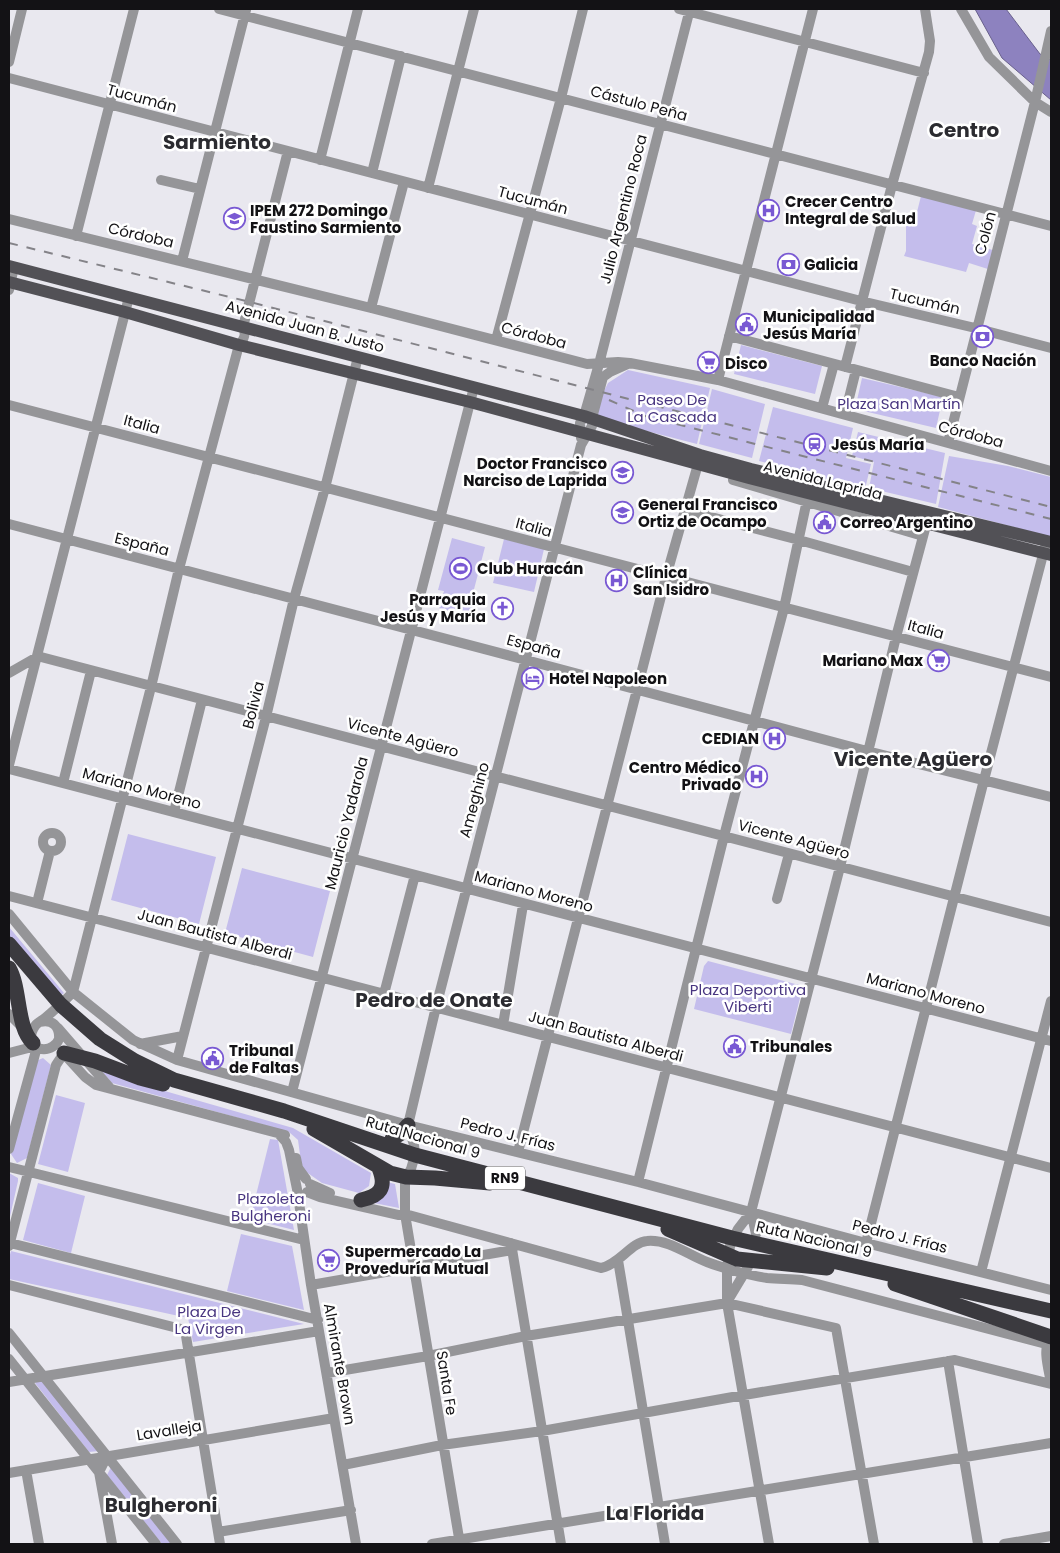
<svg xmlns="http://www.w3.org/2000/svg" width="1060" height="1553" font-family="Poppins,sans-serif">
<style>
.green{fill:#c4bdec}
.water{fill:#8d82bf;stroke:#68608c}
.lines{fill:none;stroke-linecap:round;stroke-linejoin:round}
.minor{stroke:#959598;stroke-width:10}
.major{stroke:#525156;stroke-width:12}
.highway{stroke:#3b3a3f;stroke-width:15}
.rail{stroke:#848388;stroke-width:2;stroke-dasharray:9 9;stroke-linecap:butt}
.labels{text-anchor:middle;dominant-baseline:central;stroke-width:5;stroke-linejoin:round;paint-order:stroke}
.shield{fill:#fff;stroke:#5a595b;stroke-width:1}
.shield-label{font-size:14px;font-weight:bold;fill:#131215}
.street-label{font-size:15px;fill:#131215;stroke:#fff}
.poi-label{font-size:15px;font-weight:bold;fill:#131215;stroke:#fff;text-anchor:start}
.park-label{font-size:15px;fill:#483580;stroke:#fff}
.district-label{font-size:20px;font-weight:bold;fill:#2b2b30;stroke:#fff}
</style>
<rect width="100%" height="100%" fill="#e9e8ef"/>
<path class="green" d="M922,192L977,207L972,224L977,226L972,244L996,251L991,270L969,263L966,272L904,256L906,251V218L915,220Z
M741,345L822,366L815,394L734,374Z
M628,370L710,388L697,444L596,418L602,395L608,383Z
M862,378L943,397L936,428L855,409Z
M712,389L765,404L752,458L699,444Z
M773,407L853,428L846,458L871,464L865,489L759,461Z
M858,432L945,453L936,504L869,488L874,462L852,456Z
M949,456L1008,466L1051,477V537L938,507Z
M452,538L485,547L472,597L476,599L471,617L439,608L444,591L438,590Z
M504,539L544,549L534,592L493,583Z
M128,834L216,857L199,924L111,900Z
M242,868L330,891L313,957L225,933Z
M9,927L64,993L59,997L9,938Z
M708,961L803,986L791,1034L694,1009L704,966Z
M43,1058L51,1065L27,1158L17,1163L11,1154L36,1061Z
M95,1063L137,1083L293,1128L371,1173L369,1186L359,1193L322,1183L302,1169L298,1140L289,1132L112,1083Z
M56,1095L85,1103L68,1172L38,1164Z
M270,1139L278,1140L294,1230L250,1219Z
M9,1173L18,1178V1181L9,1221Z
M387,1182L395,1184L399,1208L374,1203Z
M38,1183L85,1196L71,1253L23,1240Z
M241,1234L292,1246L304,1310L227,1291Z
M11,1251L304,1324L193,1342L188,1318L9,1279V1258Z
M41,1379L99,1451L89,1452L35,1383Z
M111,1467L172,1544H162L107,1475Z"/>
<path class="water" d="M975,9H1006L1040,54L1051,60V100L1002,58Z"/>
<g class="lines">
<path class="minor" d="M219,9L1051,226
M679,9L924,73
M961,9L989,57L1035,102L1051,112
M9,62L22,9
M9,78L861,301L971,327L1051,348
M320,160L358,9
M372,173L401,56
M161,180L200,189
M428,188L474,9
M9,219L371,308L587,364L618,362L630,363L718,380L1051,471
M76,236L134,9
M182,261L246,10
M9,290L14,267
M371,308L404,182
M729,336L959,397
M496,340L561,98L583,9
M845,367L892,185L929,52L930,41L925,9
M718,380L813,9
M9,405L1051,677
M822,408L834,364
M845,414L856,370
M581,438L580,423L584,416L599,364L690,9
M948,443L1035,102L1051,31
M733,480L923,536
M684,510L799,540L913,572
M9,524L526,660L867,751L1051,797
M9,673L37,657H41L1051,922
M9,765L129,297
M9,769L1051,1041
M63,783L91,671
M174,812L202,700
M43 842a9 9 0 1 1 18 0a9 9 0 1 1-18 0Z
M9,896L1051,1168
M777,899L789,854
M37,903L50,851
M9,914L73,992L133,1040L177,1060L408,1125L638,1182L866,1243L1051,1290
M384,994L415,875
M9,1014L24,1029
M40,1022C52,1019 60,1026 59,1039C54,1052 33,1054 31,1037C31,1033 33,1029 35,1026C37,1023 41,1021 44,1019C54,1010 64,1002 73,992L151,687L179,569L239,345C245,339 246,334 243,327L288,151
M503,1025L523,905
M58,1028L110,1088
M140,1044L183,1036
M9,1053L36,1046
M64,1054L85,1077L96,1085L285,1135
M177,1060L266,717L294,599L325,488L358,357
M292,1092L474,387
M279,1134L286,1142L289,1150L297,1189L311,1285L356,1544
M9,1149L37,1047
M518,1152L666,577L700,457
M296,1158L298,1168L306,1179
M9,1167L304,1240
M638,1182L724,836L784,608L810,486
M310,1184L330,1193
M307,1192L320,1197L399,1215L405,1214L416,1217L601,1268C619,1265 631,1242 647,1241C669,1239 688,1255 707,1262C722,1268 752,1276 767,1278C779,1279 790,1279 802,1280L1046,1344
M751,1212L756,1234
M10,1243L318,1320
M511,1243L561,1544
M866,1243L984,780L1045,547
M9,1246L56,1065L64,1053
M618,1260L665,1544
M981,1272L1051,1001
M9,1285L185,1330L220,1544
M311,1285L512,1250
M727,1302L748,1267
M9,1333L177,1544
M1050,1338C1042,1349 1049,1370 1051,1383
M9,1359L156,1544
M948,1361L978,1544
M327,1373L428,1356L526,1336L727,1303L836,1328L874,1544
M9,1382L319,1331
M107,1456L99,1472L112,1544
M343,1465L442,1445L542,1431L744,1395L955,1360L1051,1384
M26,1470L39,1544
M9,1473L334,1418
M218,1532L351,1510
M432,1544L1051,1443
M460,1544L405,1214V1180L411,1169L415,1155L414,1145L408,1125L436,1007L581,445L592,426V418L603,377L610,372L630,363
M769,1544L727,1303V1268L730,1246L738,1229L751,1212L840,867L896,637L928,518
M1004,1544L1051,1536"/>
<path class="major" d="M9,266L584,416L700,455L751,469L1051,542
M9,282L125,312L239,345L470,402L749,478L1051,555"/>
<path class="highway" d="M9,944L61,1005L100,1039L135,1061L174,1080L284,1111L415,1155L732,1238L1051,1311
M9,968C21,989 16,1027 33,1043
M64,1053L95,1061L140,1078L163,1084
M314,1129L390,1173L406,1177L435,1178L490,1183
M392,1139L400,1134L408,1125
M361,1200C380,1196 387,1188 379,1168
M668,1229L737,1259L827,1268
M895,1284L1051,1337"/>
<path class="rail" d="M9,243L250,302L1051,507
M609,400L645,416L1051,519"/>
</g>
<defs>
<symbol id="hospital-ring" viewBox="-11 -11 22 22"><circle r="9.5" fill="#fff" stroke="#7959d3" stroke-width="1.5"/><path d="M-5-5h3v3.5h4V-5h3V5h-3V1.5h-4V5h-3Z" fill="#7959d3"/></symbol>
<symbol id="school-ring" viewBox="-11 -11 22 22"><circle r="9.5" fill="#fff" stroke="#7959d3" stroke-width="1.5"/><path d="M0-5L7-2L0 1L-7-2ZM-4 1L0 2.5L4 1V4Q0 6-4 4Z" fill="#7959d3"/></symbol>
<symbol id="bank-ring" viewBox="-11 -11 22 22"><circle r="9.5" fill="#fff" stroke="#7959d3" stroke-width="1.5"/><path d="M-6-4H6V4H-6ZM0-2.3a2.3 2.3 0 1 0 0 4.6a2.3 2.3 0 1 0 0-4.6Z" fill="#7959d3"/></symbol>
<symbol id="civic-ring" viewBox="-11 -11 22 22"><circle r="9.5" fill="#fff" stroke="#7959d3" stroke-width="1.5"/><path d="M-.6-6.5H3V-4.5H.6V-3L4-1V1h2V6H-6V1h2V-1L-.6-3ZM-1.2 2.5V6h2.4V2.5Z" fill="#7959d3"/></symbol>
<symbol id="supermarket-ring" viewBox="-11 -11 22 22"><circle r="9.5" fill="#fff" stroke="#7959d3" stroke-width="1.5"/><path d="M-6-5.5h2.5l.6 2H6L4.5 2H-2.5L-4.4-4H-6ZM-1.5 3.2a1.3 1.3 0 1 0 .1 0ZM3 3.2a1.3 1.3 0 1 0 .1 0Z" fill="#7959d3"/></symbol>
<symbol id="station-ring" viewBox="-11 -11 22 22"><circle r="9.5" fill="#fff" stroke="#7959d3" stroke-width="1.5"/><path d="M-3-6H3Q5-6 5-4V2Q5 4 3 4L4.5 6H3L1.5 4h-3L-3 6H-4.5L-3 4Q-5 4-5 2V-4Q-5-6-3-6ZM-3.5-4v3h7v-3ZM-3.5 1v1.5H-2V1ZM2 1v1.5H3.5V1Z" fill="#7959d3"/></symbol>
<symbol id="stadium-ring" viewBox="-11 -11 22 22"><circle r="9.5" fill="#fff" stroke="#7959d3" stroke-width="1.5"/><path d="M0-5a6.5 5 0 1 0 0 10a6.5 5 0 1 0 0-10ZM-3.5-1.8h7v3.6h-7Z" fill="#7959d3"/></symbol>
<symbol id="church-ring" viewBox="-11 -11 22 22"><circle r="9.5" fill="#fff" stroke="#7959d3" stroke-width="1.5"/><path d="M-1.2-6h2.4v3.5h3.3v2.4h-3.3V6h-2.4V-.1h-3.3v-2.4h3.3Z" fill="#7959d3"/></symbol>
<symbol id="hotel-ring" viewBox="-11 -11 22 22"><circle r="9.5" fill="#fff" stroke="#7959d3" stroke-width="1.5"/><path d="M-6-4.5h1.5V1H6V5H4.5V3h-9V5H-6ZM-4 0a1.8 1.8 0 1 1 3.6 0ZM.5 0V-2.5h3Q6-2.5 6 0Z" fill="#7959d3"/></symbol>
</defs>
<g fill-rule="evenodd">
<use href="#hospital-ring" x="756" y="198" width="25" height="25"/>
<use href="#school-ring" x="222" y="206" width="25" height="25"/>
<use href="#bank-ring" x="776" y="252" width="25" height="25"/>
<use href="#civic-ring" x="734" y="312" width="25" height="25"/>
<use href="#bank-ring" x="970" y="324" width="25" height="25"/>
<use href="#supermarket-ring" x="696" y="350" width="25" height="25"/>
<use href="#station-ring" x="802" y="432" width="25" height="25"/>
<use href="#school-ring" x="610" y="460" width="25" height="25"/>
<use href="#school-ring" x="610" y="500" width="25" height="25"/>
<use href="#civic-ring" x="812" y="510" width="25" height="25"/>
<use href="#stadium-ring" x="448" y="556" width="25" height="25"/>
<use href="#hospital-ring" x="604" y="568" width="25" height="25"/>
<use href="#church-ring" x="490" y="596" width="25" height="25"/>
<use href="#supermarket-ring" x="926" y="648" width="25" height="25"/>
<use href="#hotel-ring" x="520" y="666" width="25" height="25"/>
<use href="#hospital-ring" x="762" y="726" width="25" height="25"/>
<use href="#hospital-ring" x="744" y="764" width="25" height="25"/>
<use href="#civic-ring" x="722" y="1034" width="25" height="25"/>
<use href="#civic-ring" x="200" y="1046" width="25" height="25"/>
<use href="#supermarket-ring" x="316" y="1248" width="25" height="25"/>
</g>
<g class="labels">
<rect class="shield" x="485" y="1166.5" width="40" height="23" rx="4"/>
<g class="shield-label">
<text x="505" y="1178">RN9</text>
</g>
<g class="street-label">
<text transform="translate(142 98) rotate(15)">Tucumán</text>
<text transform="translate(639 103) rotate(15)">Cástulo Peña</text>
<text transform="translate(533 200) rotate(15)">Tucumán</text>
<text transform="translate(623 209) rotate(-76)">Julio Argentino Roca</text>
<text transform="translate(985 233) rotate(-75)">Colón</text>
<text transform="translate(141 235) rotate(13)">Córdoba</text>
<text transform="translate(925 301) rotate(13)">Tucumán</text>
<text transform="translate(305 326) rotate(15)">Avenida Juan B. Justo</text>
<text transform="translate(534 335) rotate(15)">Córdoba</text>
<text transform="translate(142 424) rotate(15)">Italia</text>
<text transform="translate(971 434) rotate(15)">Córdoba</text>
<text transform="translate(823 480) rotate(14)">Avenida Laprida</text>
<text transform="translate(534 527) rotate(15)">Italia</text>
<text transform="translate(142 544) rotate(14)">España</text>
<text transform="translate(926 629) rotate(15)">Italia</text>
<text transform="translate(534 646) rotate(15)">España</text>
<text transform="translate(253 705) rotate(-76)">Bolivia</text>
<text transform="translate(403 737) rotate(15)">Vicente Agüero</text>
<text transform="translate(142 788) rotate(15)">Mariano Moreno</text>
<text transform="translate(474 800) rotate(-75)">Ameghino</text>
<text transform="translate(346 823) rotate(-76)">Mauricio Yadarola</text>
<text transform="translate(794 839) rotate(15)">Vicente Agüero</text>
<text transform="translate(534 891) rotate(15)">Mariano Moreno</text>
<text transform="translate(215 934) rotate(15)">Juan Bautista Alberdi</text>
<text transform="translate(926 993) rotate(15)">Mariano Moreno</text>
<text transform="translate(606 1036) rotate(15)">Juan Bautista Alberdi</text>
<text transform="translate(508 1134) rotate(14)">Pedro J. Frías</text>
<text transform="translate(423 1137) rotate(16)">Ruta Nacional 9</text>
<text transform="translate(900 1236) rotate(14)">Pedro J. Frías</text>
<text transform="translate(814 1239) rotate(13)">Ruta Nacional 9</text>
<text transform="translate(340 1364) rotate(80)">Almirante Brown</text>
<text transform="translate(447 1383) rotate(81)">Santa Fe</text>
<text transform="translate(169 1430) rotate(-9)">Lavalleja</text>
</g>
<g class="poi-label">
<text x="785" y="201">Crecer Centro<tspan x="785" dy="17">Integral de Salud</tspan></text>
<text x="250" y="210">IPEM 272 Domingo<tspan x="250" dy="17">Faustino Sarmiento</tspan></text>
<text x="804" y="264">Galicia</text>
<text x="763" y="316">Municipalidad<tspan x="763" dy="17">Jesús María</tspan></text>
<text x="983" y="360" text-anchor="middle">Banco Nación</text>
<text x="725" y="363">Disco</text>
<text x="831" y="444">Jesús María</text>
<text x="607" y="463" text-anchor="end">Doctor Francisco<tspan x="607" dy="17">Narciso de Laprida</tspan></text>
<text x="638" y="504">General Francisco<tspan x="638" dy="17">Ortiz de Ocampo</tspan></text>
<text x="840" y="522">Correo Argentino</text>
<text x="477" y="568">Club Huracán</text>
<text x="633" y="572">Clínica<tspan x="633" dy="17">San Isidro</tspan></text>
<text x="486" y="599" text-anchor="end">Parroquia<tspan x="486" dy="17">Jesús y María</tspan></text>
<text x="923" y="660" text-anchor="end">Mariano Max</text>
<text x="549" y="678">Hotel Napoleon</text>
<text x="759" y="738" text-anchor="end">CEDIAN</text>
<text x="741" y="767" text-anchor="end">Centro Médico<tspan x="741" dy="17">Privado</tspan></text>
<text x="750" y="1046">Tribunales</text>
<text x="229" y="1050">Tribunal<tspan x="229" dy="17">de Faltas</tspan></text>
<text x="345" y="1251">Supermercado La<tspan x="345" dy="17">Proveduría Mutual</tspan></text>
</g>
<g class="park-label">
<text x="672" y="399">Paseo De<tspan x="672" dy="17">La Cascada</tspan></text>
<text x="899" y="403">Plaza San Martín</text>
<text x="748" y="989">Plaza Deportiva<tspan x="748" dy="17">Viberti</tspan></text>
<text x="271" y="1198">Plazoleta<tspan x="271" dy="17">Bulgheroni</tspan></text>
<text x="209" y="1311">Plaza De<tspan x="209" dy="17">La Virgen</tspan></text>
</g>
<g class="district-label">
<text x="964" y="130">Centro</text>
<text x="217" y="142">Sarmiento</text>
<text x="913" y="759">Vicente Agüero</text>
<text x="434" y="1000">Pedro de Onate</text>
<text x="161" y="1505">Bulgheroni</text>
<text x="655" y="1513">La Florida</text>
</g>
</g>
<rect width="1060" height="1553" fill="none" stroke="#131215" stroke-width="20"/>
</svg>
